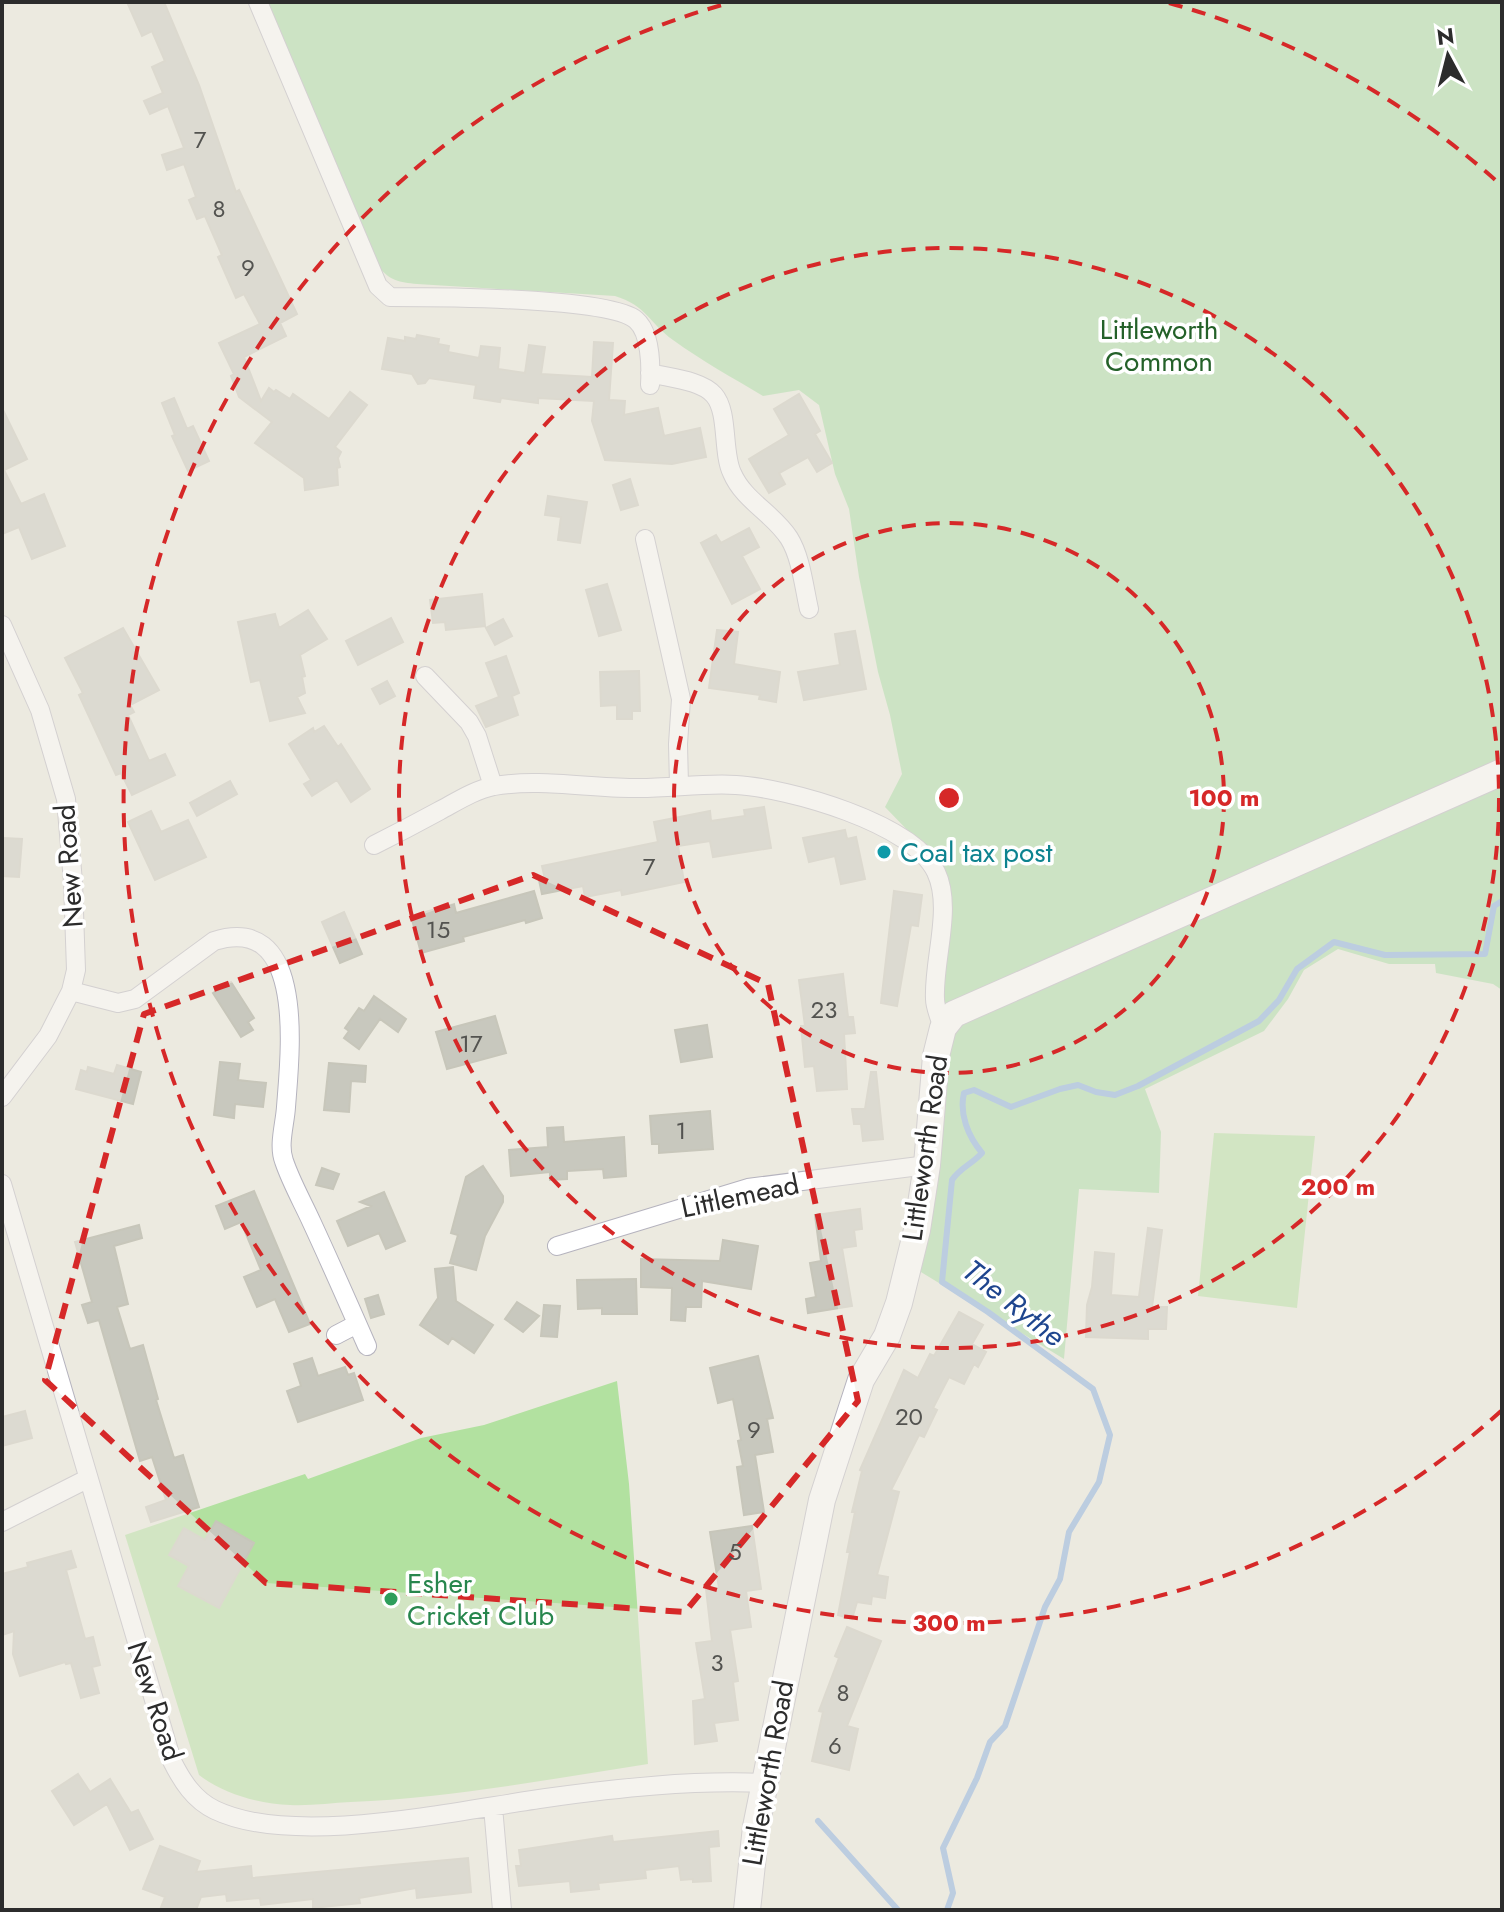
<svg xmlns="http://www.w3.org/2000/svg" width="1504" height="1912" font-family="Jost,sans-serif">
<style>
.green{fill:#a5dca3}
.pitch{fill:#b2e1a0}
.lines{fill:none;stroke-linecap:round;stroke-linejoin:round}
.stream{stroke:#80aae1;stroke-width:6}
.building{fill:#c8c8be;stroke:#c7c6ba;stroke-width:2}
.street-casing{stroke:#b5b3be;stroke-width:20}
.secondary-casing{stroke:#b5b3be;stroke-width:28}
.street{stroke:#fff;stroke-width:18}
.secondary{stroke:#fff;stroke-width:26}
.marked{fill:none;stroke:#d62828;stroke-width:6;stroke-dasharray:16 10;stroke-linejoin:round}
.ring{fill:none;stroke:#d62828;stroke-width:4;stroke-dasharray:14 10}
.culture-dot{fill:#0f9aa8;stroke:#fff;stroke-width:3}
.leisure-dot{fill:#2e9e5b;stroke:#fff;stroke-width:3}
.labels{text-anchor:middle;dominant-baseline:central;stroke-width:7;stroke-linejoin:round;paint-order:stroke}
.number-label{font-size:24px;fill:#535350}
.park-label{font-size:28px;fill:#246129;stroke:#fff}
.culture-label{font-size:28px;fill:#0d838f;stroke:#fff;text-anchor:start}
.street-label{font-size:28px;fill:#2c2c2c;stroke:#fff}
.leisure-label{font-size:28px;fill:#27864d;stroke:#fff;text-anchor:start}
.water-label{font-size:30px;font-style:italic;fill:#1e458e;stroke:#fff}
.centre{fill:#d62828;stroke:#fff;stroke-width:4}
.ring-label{font-size:24px;text-anchor:middle;font-weight:bold;fill:#d62828;stroke:#fff;stroke-width:7;stroke-linejoin:round;paint-order:stroke}
</style>
<rect width="100%" height="100%" fill="#eceae0"/>
<path class="green" d="M268,2H1502V990L1493,984L1436,973L1435,964H1389L1338,949L1304,970L1288,999L1264,1031L1145,1089L1161,1132L1159,1193L1079,1189L1064,1359L911,1266L943,904L913,836L885,807L902,774L890,715L878,672L859,577L849,509L835,474L819,405L799,390L763,396C733,378 702,361 673,340C648,322 647,306 615,296L417,284C399,282 390,281 379,267Z"/>
<path class="pitch" d="M1214,1133L1315,1136L1297,1308L1198,1296Z
M617,1381L629,1484L648,1764C550,1779 451,1798 351,1802C331,1803 310,1806 290,1805C260,1804 223,1794 199,1775L125,1535L305,1474L308,1479L421,1438L484,1425Z"/>
<g class="lines">
<path class="stream" d="M818,1821L898,1910
M947,1910L953,1893L943,1848L977,1778L990,1742L1005,1726L1045,1607L1060,1579L1069,1532L1099,1482L1110,1435L1093,1389L988,1312L942,1282L952,1180C960,1168 972,1164 982,1153C968,1136 959,1114 964,1093L974,1090L1011,1107L1060,1089L1078,1085L1096,1092L1115,1095L1138,1086L1259,1021L1279,1000L1297,969L1334,942L1385,955L1485,954L1494,906L1502,901"/>
</g>
<path class="building" d="M127,2H164L199,85L236,192L239,190L297,314L280,323L286,336L244,357L261,401L269,388L274,392L276,390L290,399L293,394L329,419L350,392L367,405L335,447L341,452L338,458L340,467L337,468L338,485L305,490L304,478L255,443L272,422L239,397L231,376L234,374L219,343L260,324L244,294L236,298L218,257L222,255L205,216L197,219L189,200L196,197L184,164L167,170L162,155L184,148L168,106L150,114L144,101L163,93L152,67L165,61L152,31L142,36Z
M417,335L439,339L438,344L449,346L448,352L479,358L481,346L500,348L498,369L525,373L529,345L545,347L541,374L592,377L594,342L613,343L609,400L625,401L624,415L658,408L664,436L700,428L706,457L672,464L605,460L592,421L594,401L538,398V403L501,398L500,402L474,398L476,385L429,378L425,383L418,384L412,374L382,369L388,338L405,341V337L416,339Z
M799,394L820,431L815,434L832,463L817,472L808,457L779,473L785,484L769,493L749,459L789,435L774,409Z
M174,398L187,429L193,426L209,461L188,471L172,436L175,435L162,403Z
M2,408L27,459L4,470L21,504L44,494L65,546L32,559L19,527L2,534Z
M630,479L638,505L621,510L613,485Z
M548,496L587,502L580,543L558,540L561,517L545,515Z
M749,528L759,547L742,556L760,589L732,604L701,543L716,535L721,543Z
M607,584L621,630L599,636L586,590Z
M482,594L485,626L446,630L445,622L433,623L430,600Z
M308,610L327,639L300,655L305,676L302,677L305,693L297,697L305,713L270,721L260,680L251,682L238,622L275,614L279,628Z
M391,618L403,642L358,665L346,641Z
M503,619L512,636L495,645L486,628Z
M123,628L159,690L130,705L134,712L128,715L149,761L165,754L175,775L132,795L121,773L116,775L79,695L83,693L65,658Z
M717,630L738,632L734,664L780,672L776,702L759,699L760,695L709,688Z
M855,631L866,689L804,700L798,672L840,665L835,634Z
M506,656L519,693L512,696L518,715L486,727L476,706L499,697L486,663Z
M639,671L640,711H632V719H617V705L601,706L600,672Z
M387,681L395,696L380,704L372,689Z
M324,726L338,747L341,744L370,789L351,802L337,780L312,796L304,784L311,780L289,744L313,728L314,732Z
M230,781L237,794L197,816L190,803Z
M764,807L771,848L713,857L710,841L678,846L684,882L622,895L621,890L585,897L583,886L542,894L539,880L545,879L542,866L658,842L654,822L710,811L711,821L745,816L744,810Z
M151,811L161,832L188,820L206,857L155,880L128,822Z
M845,830L847,839L856,837L865,879L841,884L835,856L809,862L803,838Z
M3,838L22,839L19,877L2,876Z
M534,891L542,918L526,923L525,920L463,937L464,941L421,953L411,916L454,904L456,913Z
M894,891L922,895L918,926L911,925L897,1006L881,1003Z
M344,912L362,954L340,963L322,922Z
M843,974L848,1017H853L855,1033L844,1034L847,1089L817,1091L814,1066L805,1067L801,1026H805L799,980Z
M231,982L254,1018L248,1022L253,1030L241,1037L213,993Z
M374,996L406,1019L398,1032L380,1019L359,1049L344,1038L349,1031L345,1028L359,1008L364,1011Z
M495,1016L506,1053L447,1069L436,1032Z
M707,1025L712,1057L681,1062L675,1030Z
M220,1062L240,1064L238,1080L266,1083L263,1107L235,1104L234,1118L214,1115Z
M329,1063L366,1066L365,1082L351,1081L349,1112L324,1110Z
M117,1065L141,1072L133,1104L76,1089L81,1070L87,1072L88,1067L114,1074Z
M871,1072H876L883,1139L863,1141L861,1124H854L852,1109H865Z
M710,1111L713,1149L659,1153V1144H652L650,1116Z
M563,1127L564,1142L624,1137L626,1176L604,1178L603,1169L567,1171V1179L550,1180V1172L511,1176L509,1150L548,1147L547,1128Z
M483,1166L503,1196V1202L485,1236L476,1270L450,1263L458,1235L451,1233L466,1177Z
M322,1168L339,1174L333,1189L316,1185Z
M254,1191L310,1324L289,1332L275,1299L257,1307L244,1277L261,1270L241,1222L225,1229L216,1206Z
M384,1192L405,1241L386,1249L379,1233L348,1246L337,1221L371,1206L360,1202Z
M860,1209L862,1229L854,1230L856,1246L842,1248L852,1306L808,1313L806,1299L816,1297L810,1263L821,1261L815,1215Z
M139,1225L142,1238L114,1246L128,1304L117,1307L130,1349L143,1345L158,1399L156,1400L174,1458L183,1455L199,1507L151,1522L146,1507L166,1500L152,1457L140,1461L99,1320L88,1323L82,1305L92,1302L75,1242Z
M1148,1228L1162,1230L1152,1307H1167L1166,1329H1148V1339L1086,1337L1087,1305L1092,1287L1095,1252L1114,1254L1111,1295L1139,1297Z
M723,1240L758,1246L751,1289L702,1281L701,1307H686L685,1321L671,1320L672,1288L641,1287V1259L720,1261Z
M453,1267L456,1301L493,1325L474,1353L452,1338L448,1344L420,1325L438,1298L435,1269Z
M636,1279L637,1314H602V1308L578,1309L577,1280Z
M378,1295L384,1314L371,1318L365,1299Z
M517,1302L539,1316L523,1332L505,1319Z
M544,1305L560,1306L557,1337L541,1336Z
M959,1312L983,1325L972,1344L986,1352L978,1367L974,1364L964,1384L949,1377L933,1408L937,1410L924,1437L919,1435L891,1490L899,1492L877,1575L888,1577L885,1598L872,1596L871,1604L857,1602L852,1619L838,1615L850,1552H847L855,1512H852L862,1471L860,1470L904,1370L918,1378L930,1354L934,1356Z
M758,1356L773,1418L767,1419L773,1452L755,1455L764,1512L744,1515L737,1467L743,1466L738,1441L741,1440L733,1399L718,1403L710,1368Z
M312,1358L318,1376L345,1367L348,1375L354,1373L363,1400L298,1422L287,1391L301,1386L294,1364Z
M25,1411L32,1438L2,1446V1417Z
M216,1521L254,1543L219,1608L178,1586L189,1566L169,1555L184,1528L205,1540Z
M752,1526L761,1589L746,1591L751,1627L730,1630L738,1681L733,1682L738,1720L714,1723L717,1741L695,1744L693,1701L705,1699L696,1643L712,1641L706,1589L719,1588L710,1532Z
M71,1551L76,1567L66,1570L85,1639L93,1637L100,1665L92,1667L99,1693L81,1698L71,1663L66,1664L65,1662L20,1676L13,1654L14,1631L2,1635V1574L28,1567L27,1563Z
M847,1627L881,1641L847,1726L858,1729L849,1770L812,1761L823,1712L819,1711L839,1658L835,1656Z
M78,1774L90,1792L110,1779L131,1813L138,1810L153,1839L130,1850L107,1804L74,1825L52,1791Z
M718,1831L719,1846L709,1847L711,1881L693,1882V1879L681,1880L679,1866L645,1870L646,1878L598,1883L599,1889L571,1892L570,1881L519,1886L516,1866H521L519,1850L612,1836L613,1842Z
M160,1846L200,1861L196,1872L251,1866L252,1878L468,1858L471,1892L417,1898L416,1888L359,1898L360,1903L313,1908V1899L261,1905L260,1898L227,1901L226,1894L201,1897L196,1910H160L165,1897L143,1889Z"/>
<g class="lines">
<defs>
<path id="street" d="M258,2L378,286L390,297C433,297 609,297 636,320C651,333 651,367 650,385
M650,373C669,378 701,380 714,395C729,412 722,452 732,473C744,501 773,513 789,538C801,557 804,587 809,609
M645,539L681,699L678,744L679,785
M2,625L40,710L66,799L73,882L76,970L71,991L48,1036L2,1097
M425,676L469,722L477,736L493,786
M374,845C396,834 417,823 439,811C456,802 474,790 494,786C542,778 591,789 639,788C672,788 704,783 736,785C788,788 913,823 936,872C953,908 933,960 935,999C935,1008 940,1018 943,1028
M71,991L118,1003L135,999L214,941C307,912 290,1054 286,1107C285,1124 278,1145 284,1161C291,1182 303,1203 312,1223C331,1264 349,1305 367,1346
M2,1184L172,1761C182,1781 194,1800 215,1810C294,1848 459,1810 546,1798C618,1788 691,1780 764,1783
M557,1246L748,1188L927,1165
M336,1335L357,1324
M2,1522L87,1479
M493,1807L502,1910"/>
<path id="secondary" d="M747,1910L756,1827L822,1500L861,1380L887,1336L899,1303L917,1230L927,1165L936,1056L943,1028L954,1014L1502,772"/>
</defs>
<use href="#street" class="street-casing"/>
<use href="#secondary" class="secondary-casing"/>
<use href="#street" class="street"/>
<use href="#secondary" class="secondary"/>
</g>
<path d="M0 0H1504V1912H0ZM533,875L768,984L858,1401L685,1612L266,1583L45,1380L144,1014Z" fill="#eceae0" fill-opacity=".55" fill-rule="evenodd"/>
<path class="marked" d="M533,875L768,984L858,1401L685,1612L266,1583L45,1380L144,1014Z"/>
<g class="ring">
<circle cx="949" cy="798" r="275"/>
<circle cx="949" cy="798" r="550"/>
<path d="M1501 1411A825 825 0 1 1 729 3M1169 3A825 825 0 0 1 1501 185"/>
</g>
<circle class="culture-dot" cx="884" cy="852" r="8"/>
<circle class="leisure-dot" cx="391" cy="1599" r="8"/>
<g class="labels">
<g class="number-label">
<text x="200" y="139">7</text>
<text x="219" y="208">8</text>
<text x="248" y="267">9</text>
<text x="649" y="866">7</text>
<text x="438" y="929">15</text>
<text x="824" y="1009">23</text>
<text x="471" y="1043">17</text>
<text x="681" y="1130">1</text>
<text x="909" y="1416">20</text>
<text x="754" y="1429">9</text>
<text x="735" y="1551">5</text>
<text x="717" y="1662">3</text>
<text x="843" y="1692">8</text>
<text x="835" y="1745">6</text>
</g>
<g class="park-label">
<text x="1159" y="329">Littleworth<tspan x="1159" dy="32">Common</tspan></text>
</g>
<g class="culture-label">
<text x="900" y="852">Coal tax post</text>
</g>
<g class="street-label">
<text transform="translate(69 866) rotate(-94)">New Road</text>
<text transform="translate(925 1148) rotate(-82)">Littleworth Road</text>
<text transform="translate(740 1196) rotate(-12)">Littlemead</text>
<text transform="translate(155 1701) rotate(72)">New Road</text>
<text transform="translate(768 1773) rotate(-80)">Littleworth Road</text>
</g>
<g class="leisure-label">
<text x="407" y="1583">Esher<tspan x="407" dy="32">Cricket Club</tspan></text>
</g>
<g class="water-label">
<text transform="translate(1014 1303) rotate(38)">The Rythe</text>
</g>
</g>
<circle cx="949" cy="798" r="12" class="centre"/>
<g class="ring-label">
<text x="1224" y="806">100 m</text>
<text x="1338" y="1195">200 m</text>
<text x="949" y="1631">300 m</text>
</g>
<rect width="1504" height="1912" fill="none" stroke="#2c2c2c" stroke-width="8"/>
<g transform="translate(1448 56) rotate(353)" stroke="#ffffff" stroke-width="6" paint-order="stroke">
<path d="M0-6L14 30L0 20L-14 30Z" fill="#2c2c2c"/>
<text y="-12" font-size="22" font-weight="bold" text-anchor="middle" fill="#2c2c2c">N</text>
</g>
</svg>
